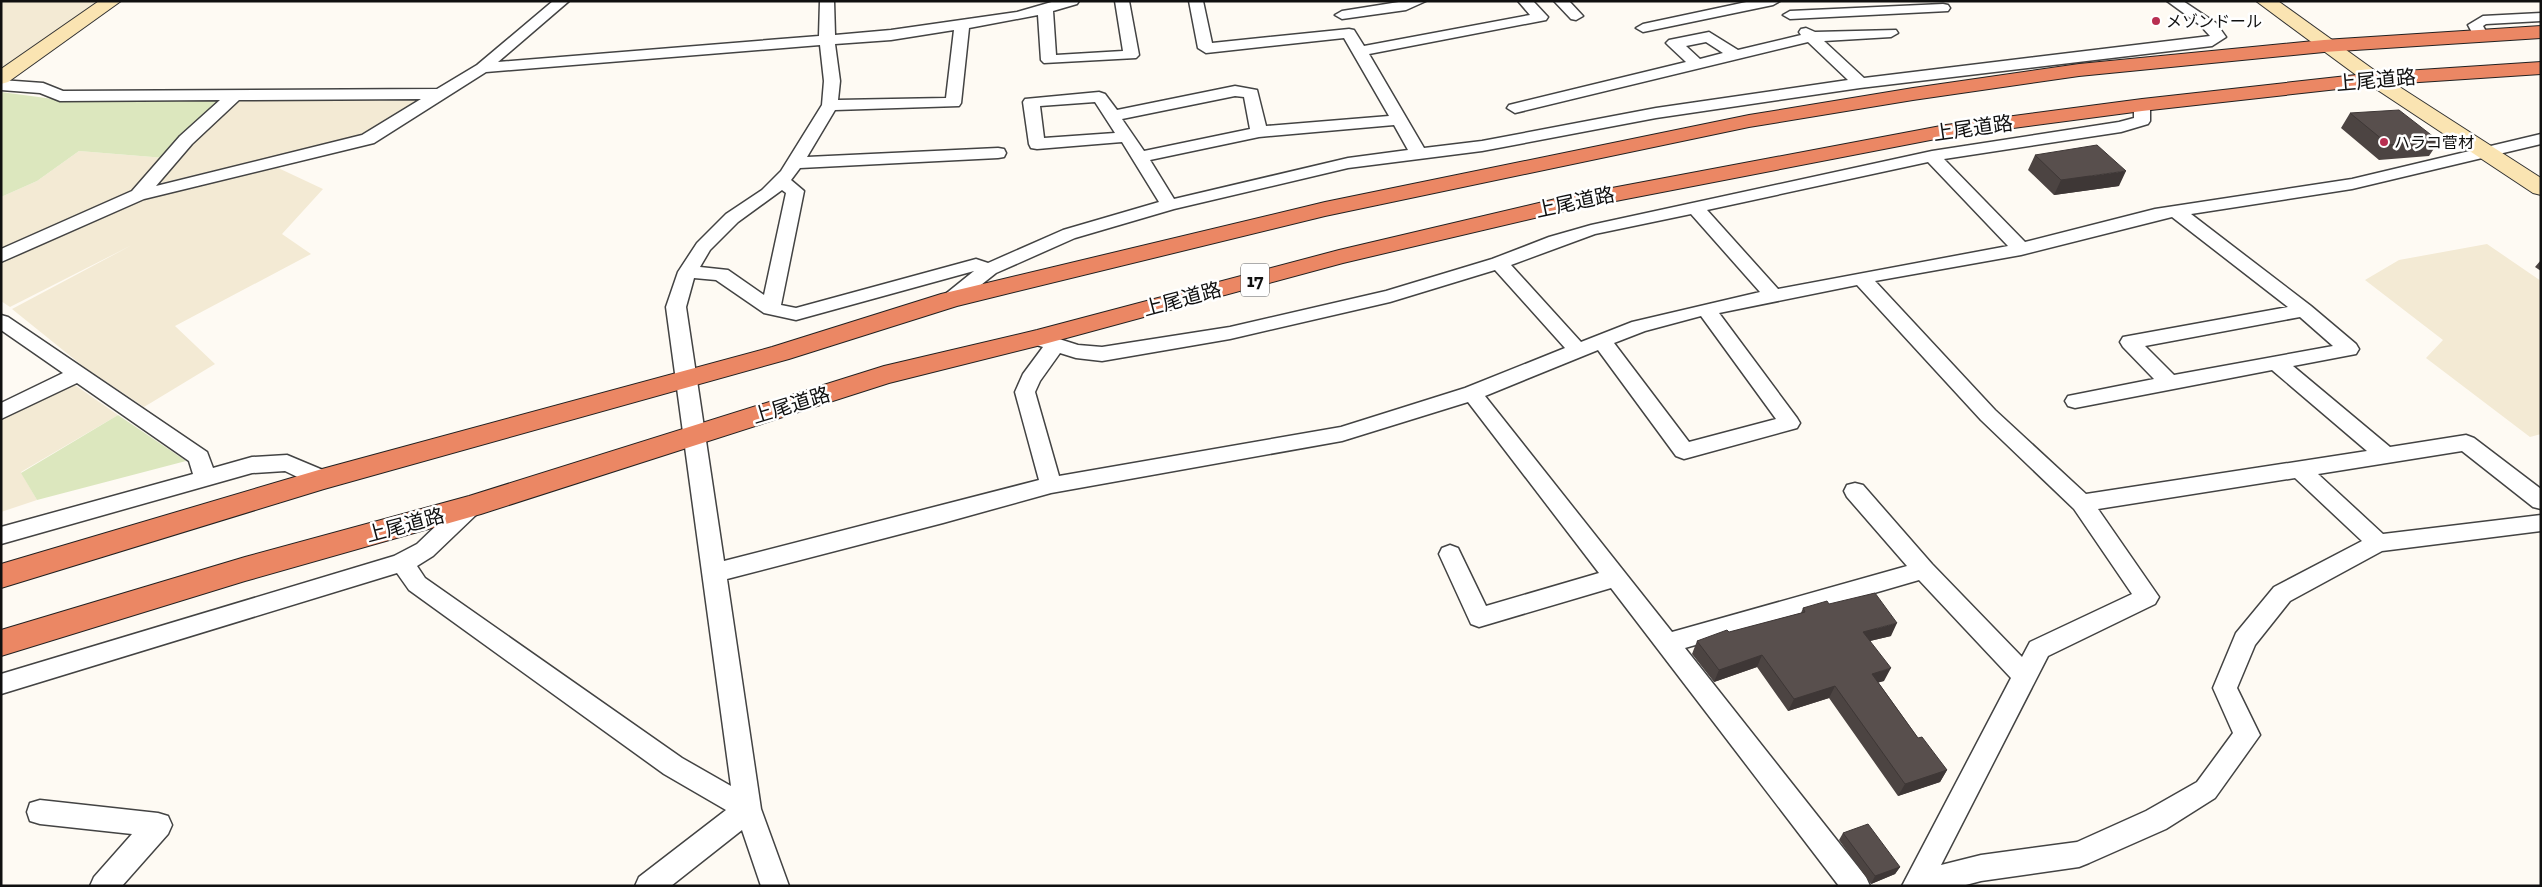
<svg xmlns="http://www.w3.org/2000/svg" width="2542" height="887" font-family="'Zilla Slab','Noto Sans JP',serif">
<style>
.farmland{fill:#f3ead4}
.green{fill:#dce7be}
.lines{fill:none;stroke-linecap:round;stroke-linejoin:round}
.street-casing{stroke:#434343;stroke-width:3}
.secondary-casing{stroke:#323232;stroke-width:2}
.highway-casing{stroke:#212121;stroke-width:2}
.street{fill:#fff;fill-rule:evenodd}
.secondary{fill:#fae4b2;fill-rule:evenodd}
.highway{fill:#eb8764;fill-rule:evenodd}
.wall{fill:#4c4442}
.shaded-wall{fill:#3e3736}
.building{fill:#584f4d;stroke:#3e3736}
.poi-dot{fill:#b82f51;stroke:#fff;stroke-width:2}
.labels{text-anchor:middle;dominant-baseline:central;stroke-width:5;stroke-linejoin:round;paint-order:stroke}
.far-poi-label{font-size:16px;fill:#101010;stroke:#fff;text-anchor:start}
.shield{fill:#fff;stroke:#585858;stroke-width:1}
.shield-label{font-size:19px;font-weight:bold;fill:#101010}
.street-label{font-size:20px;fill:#101010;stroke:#fff}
</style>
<rect width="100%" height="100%" fill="#fefaf3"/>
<path class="farmland" d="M1,1H100L1,70Z
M424,98L361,137L156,184L193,141L236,101Z
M79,151L165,158L134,190L1,251V197L37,181Z
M274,166L323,189L282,234L311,254L175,326L215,364L144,407L84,367L12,309L132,245L10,307L1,301V263L142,199Z
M2487,244L2541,281V434L2530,437L2426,358L2443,340L2365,280L2399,260Z
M72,383L118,415L21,472L37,500L1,512V419Z"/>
<path class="green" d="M1,92L61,100L119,102L136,99L218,101L222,104L165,158L79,151L37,181L1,197Z
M118,415L186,461L37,500L21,473Z"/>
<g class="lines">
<defs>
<path id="street" d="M553,1H569L498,62L819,36L820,1H834L835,35L891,30L1017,12L1055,1H1079L1077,4L1053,11L1056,55L1123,51L1115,1H1129L1139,55L1136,58L1044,63L1041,60L1038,15L969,28L961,103L959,106L835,110L807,157L998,148L1004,149L1006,153L1004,157L998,158L800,168L791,180L804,191L781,305L796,308L976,259L988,263L1063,230L1159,202L1122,142L1037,149L1031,148L1029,144L1023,102L1025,99L1099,92L1105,94L1117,110L1235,86L1257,90L1266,126L1389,116L1344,38L1206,53L1198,48L1189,1H1203L1212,43L1349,29L1354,30L1364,46L1530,15L1518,1H1533L1548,17L1546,20L1369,54L1424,148L1482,141L1656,108L1848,80L1808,42L1515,113L1507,108L1509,105L1686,62L1669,46L1666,43L1669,40L1709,32L1738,50L1801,35L1799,32L1801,29L1806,28L1815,32L1896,30L1898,33L1891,37L1824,41L1864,78L2210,36L2200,25L2167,1H2183L2216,23L2226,37L2212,46L1860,88L1656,118L1482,151L1348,168L1174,209L1075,238L996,273L957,304H943L940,300L943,296L974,271L796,320L764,313L716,280L694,278L686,307L724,561L1039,480L1015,392L1023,374L1043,347L1030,343L1027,338L1030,333L1037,332L1078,345L1102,347L1230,327L1386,291L1492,259L1549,237L1591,225L1932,151L2119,122L2134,118V105L2142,100L2150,105V121L2148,124L2121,132L1944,159L2025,242L2155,209L2352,179L2541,134V144L2352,189L2191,214L2311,306L2356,344L2359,349L2356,354L2293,366L2390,447L2466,435L2474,438L2541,489V509L2533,507L2462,451L2318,474L2383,534L2541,515V531L2382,551L2290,601L2255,645L2237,688L2260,735L2215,798L2166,829L2089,863L2079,867L1981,881L1962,886H1902L2011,678L1919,580L1685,648L1866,877L1870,886H1839L1611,588L1479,627L1471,624L1439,554L1442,548L1450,545L1458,548L1486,606L1599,573L1468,402L1342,441L1051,493L943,523L727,579L761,809L789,886H761L742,830L671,886H635L639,877L726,810L664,774L409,590L397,573L1,694V674L394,556L417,544L463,500L471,498L479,500L482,506L479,512L433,556L417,566L425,578L682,758L731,786L666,307L678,272L697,243L726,214L762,190L781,171L822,105L824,81L820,45L486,72L374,143L144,199L1,262V249L132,191L180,136L220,100L60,101L40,93L1,90V80L43,83L63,91L437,89L477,65ZM954,30L946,98L838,100L840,81L835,44L891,40ZM1706,42L1723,53L1700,59L1686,46ZM1235,96L1244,97L1250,129L1144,151L1122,119ZM421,99L362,135L156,186L192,144L239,100ZM1095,102L1115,133L1044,138L1040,106ZM1394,125L1408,150L1348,158L1174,199L1150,160L1259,137ZM1928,162L2008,246L1778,289L1707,210ZM782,190L786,193L764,295L728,270L700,267L710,250L738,222ZM1691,214L1760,292L1632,322L1581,342L1511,265L1595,234ZM2172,217L2288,307L2123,337L2120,342L2123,347L2154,379L2068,396L2065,401L2068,406L2075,408L2272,370L2367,451L2086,494L1995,410L1875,281L2021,255ZM1495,270L1565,348L1465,388L1341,427L1059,476L1035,392L1040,381L1060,353L1076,358L1102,361L1230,339L1390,302ZM1857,285L1981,420L2074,509L2132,594L2030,642L2022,657L1932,564L1863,485L1855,483L1847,485L1844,491L1847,497L1907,566L1672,632L1485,396L1598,350L1676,456L1684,459L1797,428L1800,423L1797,418L1719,313ZM1701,316L1776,419L1689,442L1614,343L1645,331ZM2300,317L2333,346L2174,375L2145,346ZM2295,478L2362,541L2274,587L2236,633L2213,688L2233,733L2197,782L2146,811L2077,842L1981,855L1941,865L2048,656L2155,604L2159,597L2098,509Z
M1405,1H1426L1406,10L1342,19L1335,15L1342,11Z
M1554,1H1569L1583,16L1576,20L1571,19Z
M1751,1H1780L1773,5L1643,32L1636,28L1643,24Z
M1943,4L1948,5L1950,8L1948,11L1790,19L1783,15L1790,11Z
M2541,13V21L2486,24L2483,26L2488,35L2480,40L2475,38L2468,25L2483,16Z
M1,315L8,317L207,452L213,468L252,457L287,455L330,473L333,479L330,485L322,487L314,485L285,471L252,473L1,544V527L193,474L189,461L77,383L1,419V403L63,373L1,330Z
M40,800L158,813L168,816L172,825L168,834L122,886H90L94,877L132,834L40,824L30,821L27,812L30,803Z"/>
<path id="secondary" d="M99,1H121L8,82L1,84V69Z
M2256,1H2278L2381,75L2541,178V195L2533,193L2367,83Z"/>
<path id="highway" d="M2541,26V38L2324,52L2079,76L1913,100L1749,127L1325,216L957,306L789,359L324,489L1,588V564L322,469L772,347L941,294L1325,202L1749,115L1913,88L2079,64L2324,40Z
M2541,62V74L2374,85L2142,111L1946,137L1564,211L1343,263L1037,346L889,383L481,514L245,581L1,656V630L245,557L469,496L884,366L1037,330L1339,250L1564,197L1946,125L2142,99L2374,73Z"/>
</defs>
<use href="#street" class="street-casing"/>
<use href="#secondary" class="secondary-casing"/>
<use href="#highway" class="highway-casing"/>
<use href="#street" class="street"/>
<use href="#secondary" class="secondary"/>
<use href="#highway" class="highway"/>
</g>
<path class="wall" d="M2350,113L2439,141L2429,156L2379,160L2341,128Z
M2035,155L2119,186L2054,195L2028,170Z
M2541,260V271L2535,267Z
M1829,604L1891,636L1870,641L1884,681L1878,682L1918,738L1947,770L1940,782L1898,796L1829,698L1788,711L1757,667L1714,682L1692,654L1697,641L1801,613L1803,608Z
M1843,833L1900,867L1895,874L1871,884L1839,840Z"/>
<path class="shaded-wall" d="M2126,171L2119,186L2054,195L2061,180Z
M1897,623L1891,636L1857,644L1863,632Z
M1762,655L1757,667L1714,682L1719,670Z
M1891,668L1884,681L1866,686L1872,674Z
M1835,686L1829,698L1788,711L1794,699Z
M1947,770L1940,782L1898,796L1905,784Z
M1900,867L1895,874L1871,884L1875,876Z"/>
<path class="building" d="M2399,110L2439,141L2389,145L2350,113Z
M2097,145L2126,171L2061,180L2035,155Z
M1875,593L1897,623L1863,632L1891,668L1872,674L1918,738L1922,737L1947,770L1905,784L1835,686L1794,699L1762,655L1719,670L1697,641L1727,630L1729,632L1805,612L1803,608L1827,601L1829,604Z
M1868,824L1900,867L1875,876L1843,833Z"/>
<g class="poi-dot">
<circle cx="2156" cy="21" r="5"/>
<circle cx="2384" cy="142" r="5"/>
</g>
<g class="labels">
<g class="far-poi-label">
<text x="2166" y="21">メゾンドール</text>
<text x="2394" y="142">ハラコ菅材</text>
</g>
<rect class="shield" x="1241" y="263.5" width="28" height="33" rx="4"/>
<g class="shield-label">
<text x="1255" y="280">17</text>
</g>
<g class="street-label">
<text transform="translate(2376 80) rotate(-5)">上尾道路</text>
<text transform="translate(1973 128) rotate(-8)">上尾道路</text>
<text transform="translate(1575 202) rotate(-12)">上尾道路</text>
<text transform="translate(1182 299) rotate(-15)">上尾道路</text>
<text transform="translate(791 405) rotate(-17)">上尾道路</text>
<text transform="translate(405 525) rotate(-15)">上尾道路</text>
</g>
</g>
<rect width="2542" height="887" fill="none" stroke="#101010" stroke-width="5"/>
</svg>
